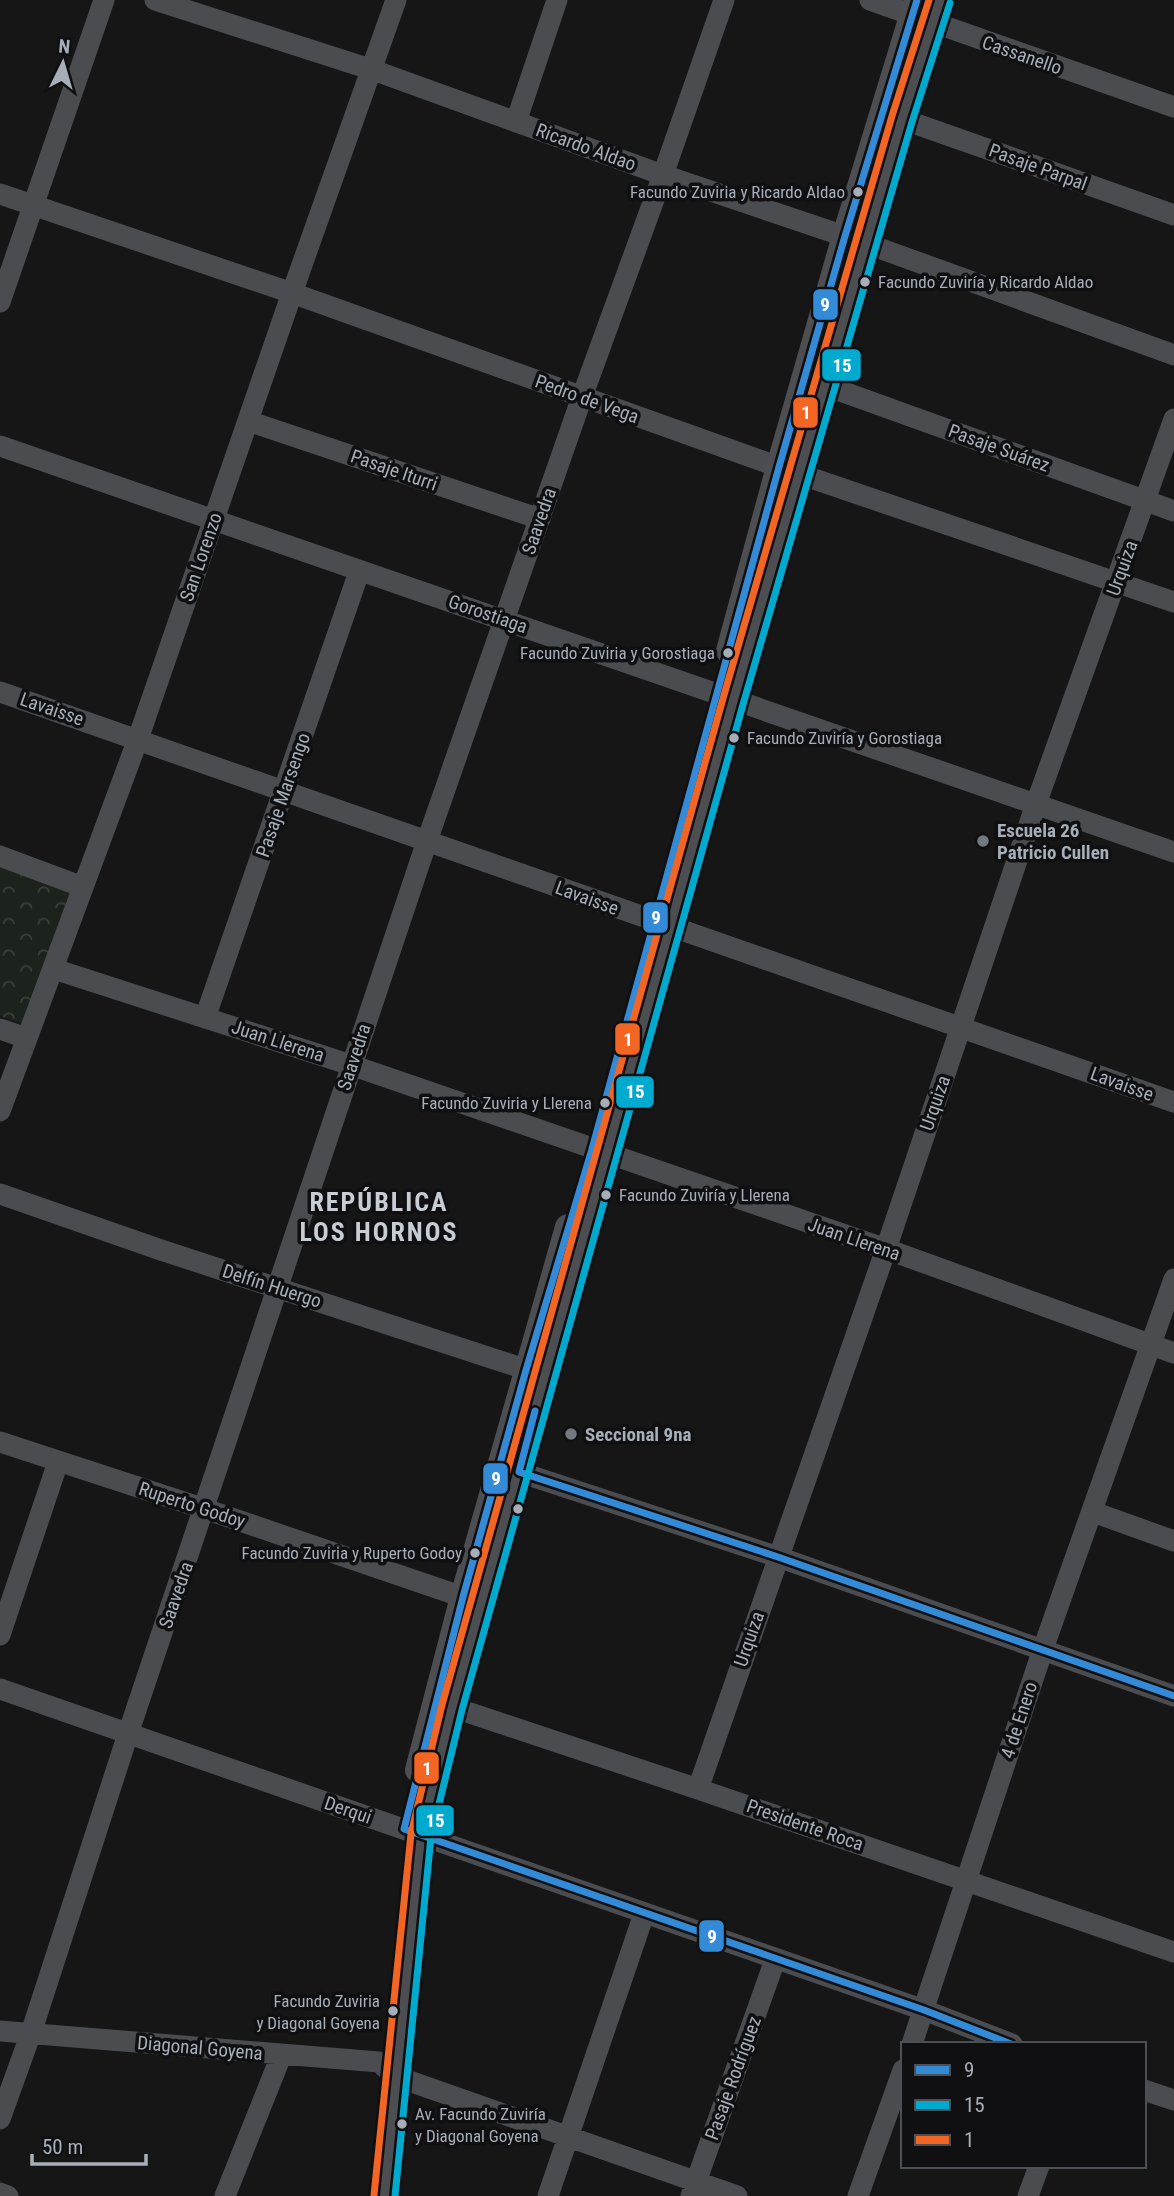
<svg xmlns="http://www.w3.org/2000/svg" width="1174" height="2196" font-family="'Roboto Condensed',sans-serif">
<style>
.park{fill:url(#park-crowns)}
.lines{fill:none;stroke-linecap:round;stroke-linejoin:round}
.minor{stroke:#4a4c4f;stroke-width:21}
.major{stroke:#4c4e51;stroke-width:26}
.bus-1-casing{stroke:#101012;stroke-width:12}
.bus-2-casing{stroke:#101012;stroke-width:12}
.bus-3-casing{stroke:#101012;stroke-width:12}
.bus-1{stroke:#338bd7;stroke-width:7}
.bus-2{stroke:#00a9ce;stroke-width:7}
.bus-3{stroke:#f26522;stroke-width:7}
.bus-dot{fill:#a7aeb7;stroke:#101012;stroke-width:2.5}
.poi-dot{fill:#74797f;stroke:#101012;stroke-width:2.5}
.labels{text-anchor:middle;dominant-baseline:central;stroke-width:7;stroke-linejoin:round;paint-order:stroke}
.bus-label{font-size:17px;fill:#a7aeb7;stroke:#101012;text-anchor:end}
.street-label{font-size:19px;fill:#a7aeb7;stroke:#101012}
.poi-label{font-size:19px;font-weight:bold;fill:#a7aeb7;stroke:#101012;text-anchor:start}
.district-label{font-size:26px;font-weight:bold;letter-spacing:2px;fill:#c8ccd3;stroke:#101012}
.line-badge{stroke:#101012;stroke-width:2.5}
.badge-label{font-size:19px;text-anchor:middle;font-weight:bold;fill:#fff}
</style>
<defs>
<pattern id="park-crowns" width="20" height="18" patternUnits="userSpaceOnUse" patternTransform="scale(1.75)"><rect width="20" height="18" fill="#1c231d"/><path d="M2 6a3 3 0 1 1 6 0M12 15a3 3 0 1 1 6 0" fill="none" stroke="#3a403c"/></pattern>
</defs>
<rect width="100%" height="100%" fill="#161616"/>
<path class="park" d="M0,867L70,891L23,1024L0,1016Z"/>
<g class="lines">
<path class="minor" d="M155,0L373,70L663,175L865,243L1174,355
M870,0L1174,107
M902,119L1174,215
M516,122L557,0
M0,194L292,293L779,467L1174,602
M0,302L104,0
M824,385L1174,511
M248,421L540,519
M0,446L1174,852
M0,692L1174,1102
M0,856L83,887
M54,969L351,1065L886,1249L1174,1353
M205,1018L359,572
M0,1029L26,1038
M0,1111L138,739L292,293L396,0
M0,1194L161,1250L543,1375
M0,1442L205,1509L463,1597
M519,1472L778,1557L1174,1696
M1093,1512L1174,1541
M0,1635L58,1462
M0,1689L924,2010L1012,2044
M437,1702L698,1789L1174,1952
M698,1789L886,1249L1036,804L1174,419
M0,2031L379,2062L395,2076L737,2196
M912,2044L1043,1649L1174,1279
M1144,2090L1174,2100
M0,2119L31,2033L128,1734L427,841L582,397L663,175L724,0
M0,2193L8,2196
M225,2196L281,2056
M548,2196L644,1914
M691,2196L775,1960
M858,2196L903,2070
M1028,2196L1039,2166"/>
<path class="major" d="M729,651L779,467L845,236L917,0
M418,1770L463,1597L568,1227
M384,2196L395,2076L421,1835L452,1707L734,698L902,119L940,0"/>
<defs>
<path id="bus-1" d="M917,0L845,236L779,467L592,1149L526,1370L463,1597L404,1829L924,2010L1011,2044
M535,1411L519,1472L778,1557L1174,1696"/>
<path id="bus-2" d="M395,2196L431,1837L462,1710L744,701L912,122L950,3"/>
<path id="bus-3" d="M374,2195L411,1834L442,1705L724,695L892,116L929,0"/>
</defs>
<use href="#bus-1" class="bus-1-casing"/>
<use href="#bus-2" class="bus-2-casing"/>
<use href="#bus-3" class="bus-3-casing"/>
<use href="#bus-1" class="bus-1"/>
<use href="#bus-2" class="bus-2"/>
<use href="#bus-3" class="bus-3"/>
</g>
<g class="bus-dot">
<circle cx="858" cy="192" r="6"/>
<circle cx="865" cy="282" r="6"/>
<circle cx="728" cy="653" r="6"/>
<circle cx="734" cy="738" r="6"/>
<circle cx="605" cy="1103" r="6"/>
<circle cx="606" cy="1195" r="6"/>
<circle cx="518" cy="1509" r="6"/>
<circle cx="475" cy="1553" r="6"/>
<circle cx="393" cy="2011" r="6"/>
<circle cx="402" cy="2124" r="6"/>
</g>
<g class="poi-dot">
<circle cx="983" cy="841" r="7"/>
<circle cx="571" cy="1434" r="7"/>
</g>
<g class="labels">
<g class="bus-label">
<text x="845" y="192">Facundo Zuviria y Ricardo Aldao</text>
<text x="878" y="282" text-anchor="start">Facundo Zuviría y Ricardo Aldao</text>
<text x="715" y="653">Facundo Zuviria y Gorostiaga</text>
<text x="747" y="738" text-anchor="start">Facundo Zuviría y Gorostiaga</text>
<text x="592" y="1103">Facundo Zuviria y Llerena</text>
<text x="619" y="1195" text-anchor="start">Facundo Zuviría y Llerena</text>
<text x="462" y="1553">Facundo Zuviria y Ruperto Godoy</text>
<text x="380" y="2001">Facundo Zuviria<tspan x="380" dy="22">y Diagonal Goyena</tspan></text>
<text x="415" y="2114" text-anchor="start">Av. Facundo Zuviría<tspan x="415" dy="22">y Diagonal Goyena</tspan></text>
</g>
<g class="street-label">
<text transform="translate(1022 55) rotate(19)">Cassanello</text>
<text transform="translate(586 147) rotate(20)">Ricardo Aldao</text>
<text transform="translate(1038 167) rotate(20)">Pasaje Parpal</text>
<text transform="translate(587 399) rotate(20)">Pedro de Vega</text>
<text transform="translate(999 448) rotate(20)">Pasaje Suárez</text>
<text transform="translate(394 470) rotate(19)">Pasaje Iturri</text>
<text transform="translate(539 521) rotate(-71)">Saavedra</text>
<text transform="translate(201 557) rotate(-71)">San Lorenzo</text>
<text transform="translate(1122 568) rotate(-70)">Urquiza</text>
<text transform="translate(488 614) rotate(19)">Gorostiaga</text>
<text transform="translate(52 709) rotate(19)">Lavaisse</text>
<text transform="translate(283 795) rotate(-71)">Pasaje Marsengo</text>
<text transform="translate(587 898) rotate(20)">Lavaisse</text>
<text transform="translate(278 1041) rotate(18)">Juan Llerena</text>
<text transform="translate(354 1057) rotate(-72)">Saavedra</text>
<text transform="translate(1122 1084) rotate(20)">Lavaisse</text>
<text transform="translate(935 1103) rotate(-71)">Urquiza</text>
<text transform="translate(854 1239) rotate(19)">Juan Llerena</text>
<text transform="translate(272 1286) rotate(18)">Delfín Huergo</text>
<text transform="translate(192 1505) rotate(18)">Ruperto Godoy</text>
<text transform="translate(176 1595) rotate(-71)">Saavedra</text>
<text transform="translate(749 1639) rotate(-71)">Urquiza</text>
<text transform="translate(1019 1720) rotate(-72)">4 de Enero</text>
<text transform="translate(348 1810) rotate(19)">Derqui</text>
<text transform="translate(805 1825) rotate(19)">Presidente Roca</text>
<text transform="translate(200 2048) rotate(5)">Diagonal Goyena</text>
<text transform="translate(733 2078) rotate(-70)">Pasaje Rodríguez</text>
</g>
<g class="poi-label">
<text x="997" y="830">Escuela 26<tspan x="997" dy="22">Patricio Cullen</tspan></text>
<text x="585" y="1434">Seccional 9na</text>
</g>
<g class="district-label">
<text x="379" y="1202">REPÚBLICA<tspan x="379" dy="30">LOS HORNOS</tspan></text>
</g>
</g>
<g class="line-badge">
<rect x="812" y="288" width="27" height="33" rx="7" fill="#338bd7"/>
<rect x="821" y="348" width="41" height="34" rx="7" fill="#00a9ce"/>
<rect x="792" y="396" width="27" height="33" rx="7" fill="#f26522"/>
<rect x="642" y="901" width="27" height="33" rx="7" fill="#338bd7"/>
<rect x="614" y="1022" width="27" height="34" rx="7" fill="#f26522"/>
<rect x="615" y="1075" width="40" height="34" rx="7" fill="#00a9ce"/>
<rect x="482" y="1462" width="27" height="33" rx="7" fill="#338bd7"/>
<rect x="413" y="1751" width="27" height="34" rx="7" fill="#f26522"/>
<rect x="415" y="1804" width="40" height="33" rx="7" fill="#00a9ce"/>
<rect x="698" y="1919" width="27" height="34" rx="7" fill="#338bd7"/>
</g>
<g class="badge-label">
<text x="825" y="311">9</text>
<text x="842" y="372">15</text>
<text x="806" y="419">1</text>
<text x="656" y="924">9</text>
<text x="628" y="1046">1</text>
<text x="635" y="1098">15</text>
<text x="496" y="1485">9</text>
<text x="427" y="1775">1</text>
<text x="435" y="1827">15</text>
<text x="712" y="1943">9</text>
</g>
<rect x="901" y="2042" width="245" height="126" fill="#101012" stroke="#4c4f54" stroke-width="2"/>
<rect x="915" y="2065" width="35" height="10" fill="#338bd7" stroke="#4c4f54" stroke-width="2"/>
<text x="964" y="2077" font-size="21" fill="#a7aeb7">9</text>
<rect x="915" y="2100" width="35" height="10" fill="#00a9ce" stroke="#4c4f54" stroke-width="2"/>
<text x="964" y="2112" font-size="21" fill="#a7aeb7">15</text>
<rect x="915" y="2135" width="35" height="10" fill="#f26522" stroke="#4c4f54" stroke-width="2"/>
<text x="964" y="2147" font-size="21" fill="#a7aeb7">1</text>
<g transform="translate(63 63) rotate(5)" stroke="#101012" stroke-width="5" paint-order="stroke">
<path d="M0-5L12 26L0 18L-12 26Z" fill="#a7aeb7"/>
<text y="-10" font-size="19" font-weight="bold" text-anchor="middle" fill="#a7aeb7">N</text>
</g>
<path d="M32 2154v10h114v-10" fill="none" stroke="#a7aeb7" stroke-width="3.5"/>
<text x="42" y="2154" font-size="21" fill="#a7aeb7" stroke="#101012" stroke-width="5" paint-order="stroke">50 m</text>
</svg>
